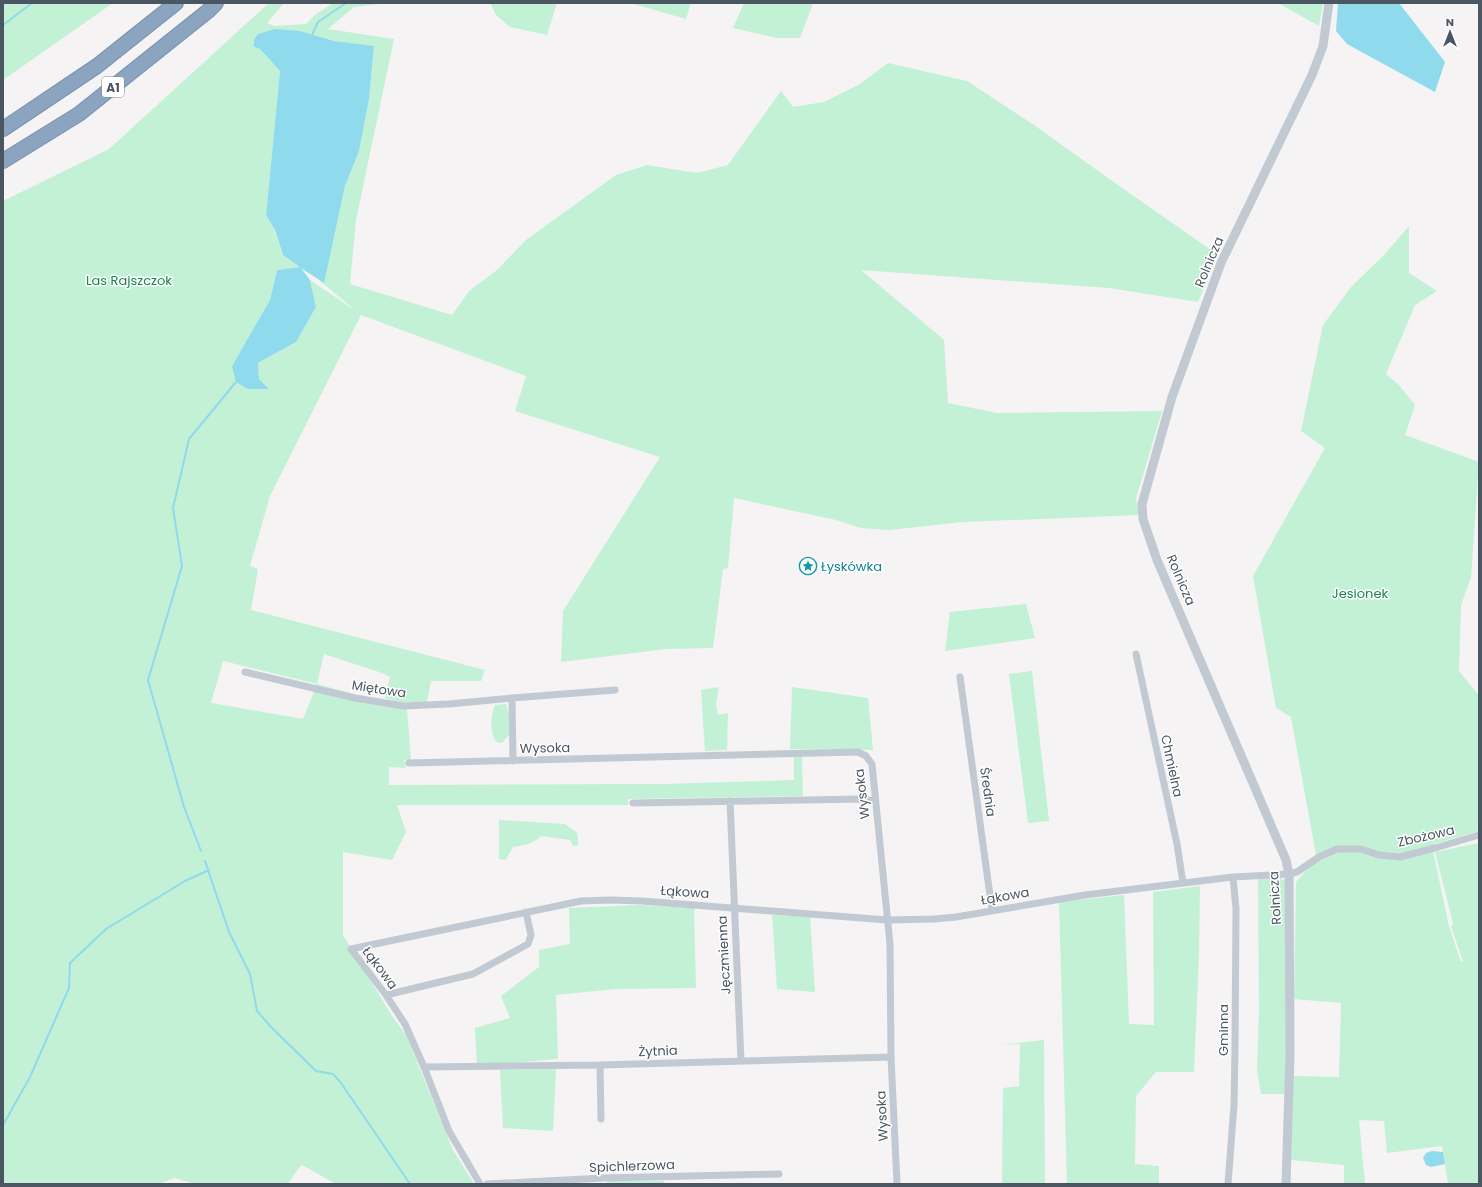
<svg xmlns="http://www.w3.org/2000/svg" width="1482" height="1187" font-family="Poppins,sans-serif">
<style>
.green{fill:#c3f1d5;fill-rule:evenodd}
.water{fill:#90daee}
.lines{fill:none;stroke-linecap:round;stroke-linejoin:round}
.stream{stroke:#90daee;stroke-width:2}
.motorway-casing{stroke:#7690ad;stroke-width:16}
.minor{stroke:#c1cad2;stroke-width:7}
.tertiary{stroke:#c1cad2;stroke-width:9}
.motorway{stroke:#8ba5c1;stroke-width:14}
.labels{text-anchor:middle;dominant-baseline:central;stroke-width:3;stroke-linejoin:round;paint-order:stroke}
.shield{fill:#fff;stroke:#808990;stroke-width:1}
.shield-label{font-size:12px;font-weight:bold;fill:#4a5661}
.street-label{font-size:13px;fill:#4a5661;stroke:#fff}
.park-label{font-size:13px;fill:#17864f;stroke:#fff}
.culture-label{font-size:13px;fill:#0d838f;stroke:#fff;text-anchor:start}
</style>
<rect width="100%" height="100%" fill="#f5f3f3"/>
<path class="green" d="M3,3H113L3,80Z
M269,3H284L267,23L274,26L306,24L315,15L333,3H385L354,7L328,29L394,39L356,220L350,284L452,315L469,291L497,270L526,240L616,175L647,165L697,173L728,165L781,91L793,107L824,102L860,84L888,63L967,81L1034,125L1108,178L1218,255L1198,302L1109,288L861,270L944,340L948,403L997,413L1162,411L1136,499L1140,515L963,522L889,530L861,528L836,520L734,498L728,568L723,569L713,648L666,649L561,662L563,611L660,457L515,411L526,376L361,315L270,496L250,566L258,569L251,610L485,670L481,681H431L427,702H400L385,698L390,677L382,673L324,654L317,684L407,709L411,761L404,760L406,768L389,767V785L665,784L794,780V756H802L803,796L628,799V805H397L406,832L392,860L343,852V935L392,1016L406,1035L453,1150L474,1184H336L302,1165L298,1169L288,1184H196L174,1178L159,1184H3V201L109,149ZM300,31L334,41L374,47L369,99L359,151L345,186L328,263L320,281L356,311L310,280L316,307L296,342L258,363L259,379L269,389L232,366L270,300L277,270L300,267L283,255L275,232L272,238L275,230L266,215L280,71L260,49L254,47ZM223,661L317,684L303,719L211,703Z
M490,3H557L547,35L510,27L496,15Z
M630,3H691L686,19Z
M744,3H813L800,38H777L733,28Z
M1278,3H1323L1319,26Z
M1409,226V273L1437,291L1415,305L1386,374L1398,384L1415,405L1405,435L1479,462L1471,577L1461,605L1459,671L1477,693H1479V831L1434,844L1433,851L1449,926L1461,962L1463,961L1451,927L1453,923L1435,852L1479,843V1184H1448L1442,1146L1387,1153L1384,1121L1359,1120L1365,1184H1344V1165L1291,1160L1293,1076L1339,1077L1341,1003L1294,999L1296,882L1310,866L1328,857L1316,855L1291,717L1276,708L1253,576L1325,448L1301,431L1323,325L1351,287L1385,254Z
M1026,604L1035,638L945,651L950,612Z
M1032,671L1049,821L1028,823L1009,674Z
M719,687L716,704L718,715L728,713L727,750L705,751L701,690Z
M792,687L868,698L873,750L790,749Z
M506,704L509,714L510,734L502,743L496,742C490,732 490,716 495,705Z
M499,820L565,824L577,833L578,838V845L573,846L570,840L541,836C534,844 523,845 513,847L506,860L499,859Z
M1280,878L1285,881L1286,1044L1285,1094H1261L1257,1070L1259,1012L1258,879Z
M1200,886L1199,954L1194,1072H1156L1136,1096L1135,1164L1159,1166V1184H1067L1059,902L1124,895L1129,1024L1154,1025L1153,892Z
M639,905L694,908L696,988L616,989L556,995L558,1059L477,1066L475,1028L510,1018L501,996L539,967V950L570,944L569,908Z
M772,915L810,917L815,992L777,989Z
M1044,1040L1045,1184H1002L1003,1088L1019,1086L1020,1044L1000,1045Z
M556,1069L553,1131L503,1128L500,1070Z
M607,1180L664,1181V1184H607Z"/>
<path class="water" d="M1338,3H1399L1445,62L1435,92L1347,44L1336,31Z
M275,29L300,31L334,41L374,46L369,99L359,151L345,186L324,283L301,268L310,280L316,307L296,342L258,363L259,379L269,389H248L236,382L232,366L270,300L277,270L300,267L283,255L275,230L266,215L280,71L260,49L254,47V40L258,34Z
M1432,1151L1443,1152L1445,1164L1431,1167L1426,1165L1423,1158L1426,1153Z"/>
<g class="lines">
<path class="stream" d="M3,25L32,3
M312,35L318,22L346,3
M201,851L184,807L148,680L182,566L173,508L189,439L236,382
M205,861L229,932L250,974L257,1011L271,1027L316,1071L333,1074L341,1083L410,1184
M3,1125L30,1077L69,988L70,963L106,929L185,881L209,870"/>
<defs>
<path id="motorway" d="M3,129L97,66L176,3
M3,161L79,114L208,11L216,3"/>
</defs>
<use href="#motorway" class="motorway-casing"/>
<path class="minor" d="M1136,654L1177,844L1183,883
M245,672L355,698L404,706L449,704L512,698L615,690
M960,677L992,910
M512,698L513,761
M409,763L858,752L866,756L872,764L890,944L891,1057L897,1184
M730,801L741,1061
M633,803L861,799L875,801
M386,995L473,974L528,944L531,935L526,912
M600,1065L601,1119
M424,1067L600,1065L891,1057
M480,1184L449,1131L424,1067L405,1024L386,995L351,949L581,901L610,900L642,901L887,920L934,919L956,917L1085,895L1233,877L1289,874L1297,872L1319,857L1337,849H1361L1379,855L1400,857L1435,848L1479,835
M487,1184L603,1178L779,1174
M1228,1184L1234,1105L1235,1050L1236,909L1233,877"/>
<path class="tertiary" d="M1286,1184L1290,1055L1289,874L1286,860L1157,560L1143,519L1142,504L1172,397L1221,263L1312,75L1323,46L1329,3"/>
<use href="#motorway" class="motorway"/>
</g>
<defs>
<symbol id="sight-ring" viewBox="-11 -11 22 22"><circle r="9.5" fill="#fff" stroke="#0f9aa8" stroke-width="1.5"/><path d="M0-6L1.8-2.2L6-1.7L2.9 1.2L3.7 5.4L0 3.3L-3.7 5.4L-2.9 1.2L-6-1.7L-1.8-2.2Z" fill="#0f9aa8"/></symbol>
</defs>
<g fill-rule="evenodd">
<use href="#sight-ring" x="798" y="556" width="20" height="20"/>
</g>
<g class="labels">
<rect class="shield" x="102" y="77" width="22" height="20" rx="3"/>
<g class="shield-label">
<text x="113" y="87">A1</text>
</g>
<g class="street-label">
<text transform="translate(1209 262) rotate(-67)">Rolnicza</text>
<text transform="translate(1181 580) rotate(67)">Rolnicza</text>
<text transform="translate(379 689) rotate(9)">Miętowa</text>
<text transform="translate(545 748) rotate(-1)">Wysoka</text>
<text transform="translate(1172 766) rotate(78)">Chmielna</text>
<text transform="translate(988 792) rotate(82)">Średnia</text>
<text transform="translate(862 794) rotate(-97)">Wysoka</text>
<text transform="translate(1426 836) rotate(-13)">Zbożowa</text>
<text transform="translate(685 892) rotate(4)">Łąkowa</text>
<text transform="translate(1005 896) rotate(-10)">Łąkowa</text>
<text transform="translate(1275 898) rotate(-93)">Rolnicza</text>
<text transform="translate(724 955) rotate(-93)">Jęczmienna</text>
<text transform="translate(380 968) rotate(53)">Łąkowa</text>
<text transform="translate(1223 1030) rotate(-90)">Gminna</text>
<text transform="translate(658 1051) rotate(-2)">Żytnia</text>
<text transform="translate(882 1116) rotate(-93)">Wysoka</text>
<text transform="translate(632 1166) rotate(-2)">Spichlerzowa</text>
</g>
<g class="park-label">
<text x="129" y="280">Las Rajszczok</text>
<text x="1360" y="593">Jesionek</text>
</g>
<g class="culture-label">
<text x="821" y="566">Łyskówka</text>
</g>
</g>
<rect width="1482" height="1187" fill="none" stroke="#4a5661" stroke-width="8"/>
<g transform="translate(1450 32)" stroke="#ffffff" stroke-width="3" paint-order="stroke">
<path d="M0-3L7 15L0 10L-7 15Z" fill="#4a5661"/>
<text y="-6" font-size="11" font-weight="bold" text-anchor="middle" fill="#4a5661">N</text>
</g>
</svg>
